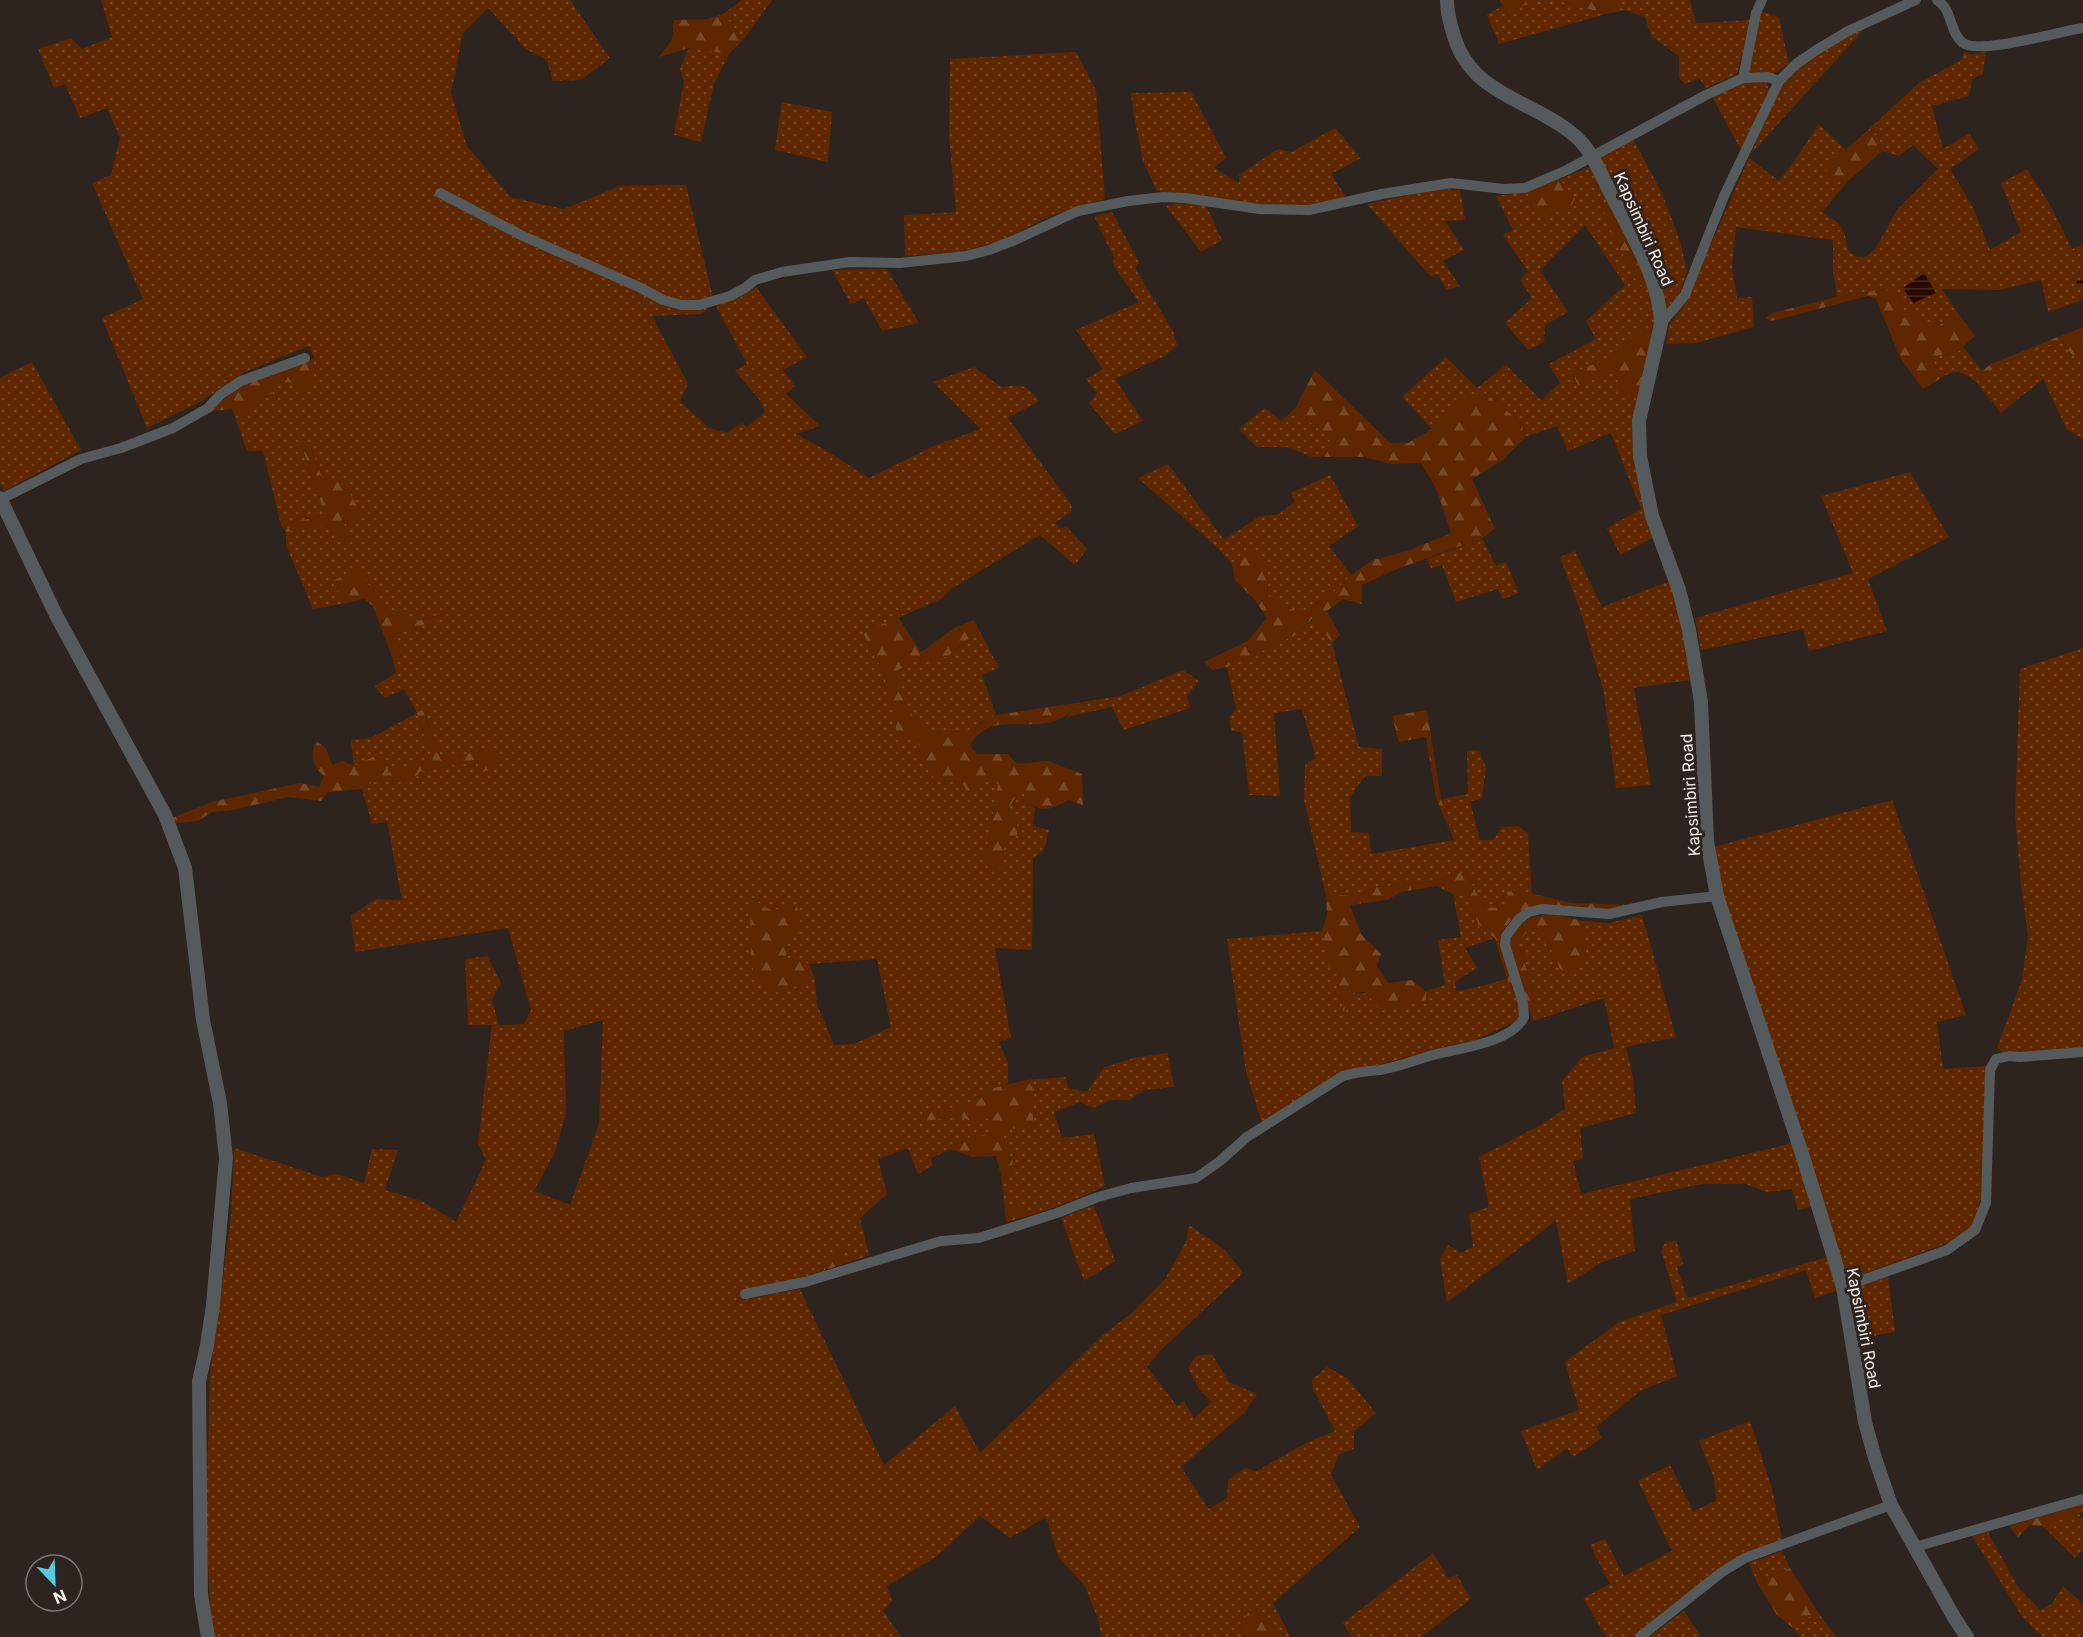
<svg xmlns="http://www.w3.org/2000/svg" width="2083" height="1637" font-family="Inter,sans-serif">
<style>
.grass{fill:url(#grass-dots);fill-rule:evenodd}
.forest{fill:url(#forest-firs)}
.water{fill:url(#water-rules)}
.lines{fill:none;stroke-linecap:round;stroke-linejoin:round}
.stream{stroke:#280800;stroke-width:3}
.minor{stroke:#555b5c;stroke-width:10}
.tertiary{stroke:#555b5c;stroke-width:14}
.labels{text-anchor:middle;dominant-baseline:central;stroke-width:6;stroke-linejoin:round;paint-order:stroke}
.street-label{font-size:16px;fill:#f8f1ee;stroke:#2d241f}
</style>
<defs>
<pattern id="grass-dots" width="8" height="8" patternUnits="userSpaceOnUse" patternTransform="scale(1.5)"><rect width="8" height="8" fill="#5f2700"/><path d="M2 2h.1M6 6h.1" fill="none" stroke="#774726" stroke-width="1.8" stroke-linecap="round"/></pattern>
<pattern id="forest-firs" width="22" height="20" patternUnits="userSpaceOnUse" patternTransform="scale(1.5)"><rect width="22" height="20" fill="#5f2700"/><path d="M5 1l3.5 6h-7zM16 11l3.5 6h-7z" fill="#774726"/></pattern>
<pattern id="water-rules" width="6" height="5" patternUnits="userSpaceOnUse" patternTransform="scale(1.5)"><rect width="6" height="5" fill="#280800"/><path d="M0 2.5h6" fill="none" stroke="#482c26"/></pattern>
</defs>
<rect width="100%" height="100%" fill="#2d241f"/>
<path class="grass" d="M101,0H570L610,58L581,80L553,81L547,60L526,49L488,8L463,33L451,93L467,146L510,197L564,209L620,186L686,185L714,302L739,298L756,287L807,357L783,370L795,386L786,394L820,426L796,434L827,451L869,478L936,445L981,429L933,382L974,367L1001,387C1022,384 1026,384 1039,401L1008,418L1071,504L1072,511L1055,523L1060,529L1067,527L1087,549L1075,565L1040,535L951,589L941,599L863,633L883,671L896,722L897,737H918L921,761L934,778L962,783L981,780L998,784L985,859L1001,867C1004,843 1001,804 1023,789L1026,803L1035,808L1033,826L1049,830L1044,850L1033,858L1032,950L995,948L1011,1038L999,1042L1008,1063V1084L990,1089L976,1103L928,1121L960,1116L970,1121L988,1119L993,1133L965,1139L951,1149L931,1158L932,1166L918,1174L908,1148L878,1159L887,1194L860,1218L869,1255L853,1261L843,1248L826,1258L825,1270L792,1281L740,1292L744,1300L800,1289L884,1465L955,1406L980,1453L1103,1335L1132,1313L1165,1279L1186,1242L1189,1225L1225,1250L1243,1273L1159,1352L1147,1367L1177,1406L1184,1401L1194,1418L1212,1402L1199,1389L1188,1368L1196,1356L1212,1354L1229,1382L1257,1394L1244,1413L1181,1467L1209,1509L1227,1498L1228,1480L1245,1468L1257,1471L1306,1443L1335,1431L1313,1389L1312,1380L1327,1367L1347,1378L1376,1413L1354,1431V1449L1339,1454L1331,1475L1360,1527L1273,1603L1290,1637H1278L1270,1619L1242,1621L1241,1637H1101L1099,1622L1085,1586L1059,1558L1046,1517L1010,1538L980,1516L937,1556L887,1586L892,1601L883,1611L901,1637H213L211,1628L206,1520L210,1374L231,1216L234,1148L322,1177L337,1174L364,1183L372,1149L398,1150L385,1190L422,1201L456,1222L486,1160L478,1143L492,1025H468L465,959L487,956L501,983L492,1000L499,1025L524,1024L531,1010L508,928L355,952L351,916L376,899L402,900L387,822L372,824L362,789L373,782L414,779L420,772L476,760L481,771L494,769L498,762L492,749L441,759L424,710L417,713L433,760L387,773L354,766L351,740L371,738L417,713L404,689L385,698L375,686L396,673L393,659L401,655L395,634L423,625L446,613L412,622L390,618C371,579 373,584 332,582L347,603L313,609L286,545V532L325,525L339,542L350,541L344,524L364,516L322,478L310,445H301L325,515L281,525L263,451H247L232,408L245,415L258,398L272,394L273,383L290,382L314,358L309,346L245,372L200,402L147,428L102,318L143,299L92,183L111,175L120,138L107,108L80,118L65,84L54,88L38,49L71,38L82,49L112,37ZM714,302L747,364L735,371L759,399L765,412L747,427L742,423L727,433L709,428L680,401L688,384L652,316L702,314ZM751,899L771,910L796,907L785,946L787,958L809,964L877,959L891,1027L854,1044L834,1045L817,1004L815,979L792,988ZM603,1020L599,1124L570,1205L534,1191L555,1152L566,1113L564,1031Z
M742,0H772L744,39L723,14Z
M1545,0L1568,3L1606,14L1499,44L1487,15L1502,6L1504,11Z
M1610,0H1690L1696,23L1751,20L1737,74L1706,88L1700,79L1685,84L1679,78V56L1651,36L1645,17L1624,10Z
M1761,11L1779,17L1789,64L1774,73H1750L1748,69Z
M1866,27L1748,157L1779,181L1797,157L1819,124L1846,150L1830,164L1837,176L1847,182L1822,212C1841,224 1845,226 1847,249L1855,256L1866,257L1875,249L1897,210L1938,169L1913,145L1899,156L1882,151L1879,137L1867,131L1920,82L1962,60L1964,52L1974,54L1986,51L1983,74L1972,79L1969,96L1932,106L1943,149L1969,133L1979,149L1950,169L1973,207L1990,250L2021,232L2001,183L2027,169L2050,205L2072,249L2083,244V300L2048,312L2041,280L1999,290L1942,289L1957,312L1937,326H1927L1913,312L1900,313L1885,289L1837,297L1833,269V240L1736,227L1732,267L1737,298L1752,297L1754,327L1696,343L1666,344L1669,325L1684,305L1783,81L1807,61L1836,42Z
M689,48L729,54L714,84L701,142L674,135L684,81L680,69Z
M1076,52L1096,90L1105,199L1050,216L1004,240L960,252L905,256L904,215L956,212L949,135L950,59Z
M1743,81L1766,82L1769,90L1742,152L1712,96Z
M1191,92L1226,158L1214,168L1239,183V175L1278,149L1292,152L1335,128L1361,158L1331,174L1346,197L1310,205H1263L1199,195L1157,191L1143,161L1134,117L1131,93Z
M782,102L832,112L828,162L775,150Z
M1633,139L1662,193L1681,244L1687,272L1680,293L1666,310L1600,157Z
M1592,166L1609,205L1603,217C1625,251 1658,287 1654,329L1641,332L1612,357L1572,374L1578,385L1614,371L1622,391L1637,397L1634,424L1655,537L1620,555L1607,528L1641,509L1611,433L1568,451L1557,426L1525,437L1517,419L1470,395L1432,429L1402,397L1446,357L1477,388L1506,365L1541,400L1560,383L1549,364L1596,339L1586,321L1625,285L1585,225L1540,270L1568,312L1545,325L1544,342L1528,350L1505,323L1532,298L1520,280L1528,271L1503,235L1513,230L1496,196L1527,192L1534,209L1575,199L1560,179Z
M1438,189L1460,190L1465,220L1445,221L1464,250L1443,261L1460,286L1447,290L1437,274L1431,277L1367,204Z
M1178,203L1206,205L1222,240L1201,252L1166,206Z
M1112,212L1139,262L1135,268L1173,331L1177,345L1165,356L1115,379L1143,421L1115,434L1089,403L1097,393L1086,379L1103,369L1076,330L1139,302L1113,265L1114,258L1094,216Z
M887,269L919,323L882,331L864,298L851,304L832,270Z
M2060,340L2076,359L2083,358V439L2067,430L2043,379L2001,413L1976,382L1994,368Z
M1963,347L1982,371L1972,379C1960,371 1955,369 1943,377L1931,357L1956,353Z
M32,362L81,450L4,491L0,483V378Z
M1265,408L1281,421L1295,409L1331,440L1324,450L1312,457L1287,447H1257L1239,429Z
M1168,464L1224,540L1260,516L1277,515L1295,502L1291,493L1330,475L1358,526L1329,546L1351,575L1334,592L1300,614L1268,596L1267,569L1247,549L1232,564L1220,550L1138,478Z
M1910,472L1949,537L1868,579L1887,631L1809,651L1803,629L1701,650L1695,618L1853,573L1821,496Z
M1482,538L1496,566L1506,562L1519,593L1503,599L1498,589L1456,602L1442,565L1431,568L1427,559Z
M1575,551L1602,607L1670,581L1683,626L1690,680L1634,688L1651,785L1616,788L1604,693L1582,616L1560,557Z
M1314,618L1332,643L1359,747L1382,749V776H1365L1350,797L1351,832L1369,833L1371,854L1454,840L1441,799L1468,794L1467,751L1479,750L1486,768L1482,799L1470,801L1480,840H1493L1502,827L1519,826L1528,834L1532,894L1518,890L1508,892L1510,903L1500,908L1484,907L1466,873H1452L1435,881L1376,887L1360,895H1326L1304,800L1305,765L1316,758L1302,709L1274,713L1280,796L1249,795L1242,732L1231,731L1229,717L1236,709L1227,667L1294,636Z
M979,630L999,668L982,675L996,715L966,731L926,733L907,708L895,671L916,660L947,657Z
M2083,648V1047L2060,1051L2003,1052L1997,1048L2022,980L2028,935L2021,885L2015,814L2020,669Z
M1183,670L1199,681L1187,696L1190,708L1124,730L1112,707L1066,717L1082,702L1121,696Z
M1892,800L1966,1015L1937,1022L1943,1069L1987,1066V1120L1981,1198L1976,1221L1969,1232L1955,1240L1845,1281L1723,893L1713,847Z
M1465,891L1480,928L1495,938L1465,948L1477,968L1455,982L1456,991L1474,988L1507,979L1514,985L1521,1012L1515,1022L1473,1041L1447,1046L1383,1064L1345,1071L1262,1123L1246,1072L1227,939L1322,931L1329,964L1337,970L1343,1011L1354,992L1426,1001V991L1445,985L1438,940L1461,937L1453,894Z
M1642,915L1676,1037L1626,1047L1633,1077L1636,1113L1580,1128L1583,1159L1573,1161L1581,1194L1793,1143L1811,1206L1798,1210L1792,1189L1766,1192L1746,1184H1702L1630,1199L1635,1251L1600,1263L1568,1284L1556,1221L1447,1302L1440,1259L1448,1245L1460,1253L1473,1247L1469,1214L1489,1207L1479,1157L1542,1124L1565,1109L1562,1081L1582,1057L1614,1048L1604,998L1533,1021L1534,991L1518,943L1529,929L1542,928L1560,969L1587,960L1582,921L1609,923Z
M1168,1053L1174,1087L1144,1090L1130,1100H1111L1093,1108L1080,1102L1054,1112L1062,1138L1094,1134L1105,1186L1072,1201L1035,1214L1004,1202L1001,1175H1011L1013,1159L1005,1147L1003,1130L1034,1089L1026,1080L1066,1077L1068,1088L1087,1092L1104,1067L1138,1057Z
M1094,1205L1115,1261L1084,1281L1061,1218Z
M1676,1240L1683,1264L1677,1267L1687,1298L1828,1257L1838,1290L1815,1298L1806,1270L1661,1315L1677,1376L1640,1391L1596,1427L1602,1438L1573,1457L1567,1448L1537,1470L1521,1431L1579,1410L1565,1362L1619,1322L1677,1302L1661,1251L1665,1243Z
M1888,1275L1895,1332L1862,1338L1853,1288Z
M1750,1421L1772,1489L1782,1539L1739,1557L1716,1571L1632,1637H1606L1583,1598L1610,1584L1590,1545L1605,1539L1624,1576L1672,1551L1638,1481L1670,1465L1693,1511L1716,1501L1714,1478L1699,1441Z
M2078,1513L2083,1519V1550L2075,1558L2043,1526Z
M1988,1532L2018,1587L2040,1610L2052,1604L2063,1586L2083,1604V1637H2043L2023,1618L1972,1536Z
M1782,1551L1790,1568L1757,1582L1749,1563Z
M1433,1553L1449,1579L1457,1575L1471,1599L1421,1637H1351L1343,1623Z
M1684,1611L1701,1637H1649Z
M1817,1611L1836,1637H1800L1793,1628Z"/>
<path class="forest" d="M1500,0H1610L1624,10L1606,14L1568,3L1545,0L1504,11Z
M723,14L744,39L729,54L689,48L659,57L672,40L674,20L708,19Z
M1867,131L1879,137L1882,151L1847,182L1837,176L1830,181L1823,177L1830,164Z
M1560,179L1575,199L1571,206L1542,215L1534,209L1527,192Z
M1609,205C1626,231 1637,259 1648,288L1638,284L1603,216Z
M1885,289L1901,298V313L1913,312L1927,326H1938L1957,312L1975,336L1956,353L1931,357L1943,377L1923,389L1901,359L1876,299L1868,296L1771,321L1765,318L1772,313L1837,297Z
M2083,327V358L2076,359L2060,340L1994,368L1976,382L1972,379L1991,364Z
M1654,329L1651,350L1637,397L1622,391L1614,371L1578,385L1572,373L1612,357L1641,332Z
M314,358V386L298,391L290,382L274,383L272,394L258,398L245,416L232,409L212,411C237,382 279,372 314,358Z
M1315,370L1390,443H1408L1432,429L1470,395L1484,393L1517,419L1525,437L1504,459L1472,479L1495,529L1482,538L1392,571L1362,585V604L1343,599L1327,611L1340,635L1332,643L1313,618L1294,636L1227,667L1213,670L1204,662L1248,641L1267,618L1255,600L1235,580L1232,564L1247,548L1267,569L1268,596L1300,614L1334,592L1351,575L1373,560L1410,550L1451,533L1437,490L1421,463L1392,464L1364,457H1312L1324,450L1331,440L1295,409Z
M301,444L310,445L322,478H340L364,517L344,524L350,541L339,542L325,525L286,532L281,525L325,515Z
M359,566L368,584L377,592L390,617L407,612L413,622L450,612L423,625L395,634L401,656L393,659L373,606L364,599L347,603L332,582Z
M898,617L921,652L956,627L974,620L979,630L947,657L916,660L896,671L907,708L926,733L966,731L996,715L1082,702C1072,711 1064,719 1051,722C1023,730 988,712 970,746L977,754H1008L1017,764L1048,761L1082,774L1083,805L1068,800C1052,810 1043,812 1026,803L1023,789L1017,794L1007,811L1017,815V835L1004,841L1001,867L989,873L985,859L998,784L981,780L969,794L962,783L934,778L921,761L918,737H896V722L883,671L863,633Z
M423,709L441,759L492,749L498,762L495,769L481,772L475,760L420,772L414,779L373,782L362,789L328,792L321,801L288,797L233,810L212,812L198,821L176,823L172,818L212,802L300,783L319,787L324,776C312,767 310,754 316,741L326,748L332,765L343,761L354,766L377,755L389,761L387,773L433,760L417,713Z
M1427,710L1441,799L1454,840L1436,798L1426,737L1399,742L1392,716Z
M1452,873H1466L1484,907L1500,908L1509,903L1507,892L1518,890L1571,903L1631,905L1616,910L1528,909L1512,919L1502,932L1514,985L1507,979L1495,938L1480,928L1465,891L1453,894L1437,886L1401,892L1387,900L1350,905L1361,934L1381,954L1377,966L1388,983L1412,980L1426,991V1001L1381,1011L1365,992H1354L1343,1012L1337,970L1329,965L1322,931L1327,915L1326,895H1360L1376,887L1435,881Z
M750,899L771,910L797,907L802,930L785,946L787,958L809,964L815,979L792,988H763L751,965Z
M1554,914L1582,921L1587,960L1571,974L1560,969L1542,928L1529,929L1518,943L1534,992L1533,1021L1509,947C1514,922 1531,915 1554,914Z
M1026,1080L1034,1089L1033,1125L1003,1131L1005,1147L1013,1159L1011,1175H1001L996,1156L972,1157L951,1149L965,1139L992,1133L988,1119L970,1121L960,1116L927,1121L922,1113L976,1103L990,1089Z
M1004,1202L1035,1214L1006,1222Z
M843,1248L853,1261L825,1270V1258Z
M2083,1504V1512L2043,1526L2030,1525L2018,1537L2009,1526Z
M1790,1568L1817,1611L1793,1628L1777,1615L1757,1582Z
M1255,1604L1270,1619L1278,1637H1241L1242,1621Z"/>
<path class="water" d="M1924,273L1936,293L1913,303L1903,288Z"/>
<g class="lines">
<path class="stream" d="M2078,282H2083"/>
<path class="minor" d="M1937,0C1953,10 1949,32 1963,43C1979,55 2061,31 2083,28
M1743,78L1756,13L1762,0
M440,193L523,236L639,287L663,300L682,305H699L730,296L745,288L755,280L782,272L850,262L900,263L966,256L989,250L1015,240L1078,211L1128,201L1163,197L1185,198L1259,209L1309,210L1382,194L1451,183L1504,189L1525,188L1567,170L1706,95L1743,78L1768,77L1779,81
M1661,324L1685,295L1724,196L1779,81L1796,64L1818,49L1848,31L1916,0
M1,499L81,459L121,448L173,428L208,408L220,395L241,381L305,358
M1843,1287L1947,1250L1975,1230L1986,1203L1990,1070L1996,1059L2009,1056L2020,1057L2083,1052
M745,1294L805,1282L941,1241L979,1238L1057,1213L1098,1197L1131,1188L1196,1178L1220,1161L1247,1137L1343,1076C1356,1072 1367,1071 1380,1070C1398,1067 1416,1060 1433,1055C1458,1048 1512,1043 1524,1017L1523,1003L1505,945L1506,936L1519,919L1529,912L1542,909L1609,914L1662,902L1717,896
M1915,1547L2083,1499
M1640,1637L1722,1572L1745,1558L1891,1505"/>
<path class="tertiary" d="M1447,0C1447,13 1450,24 1454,36C1472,96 1531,99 1574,135C1591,149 1600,172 1610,192C1630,231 1660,280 1661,324L1639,421L1640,456L1652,516L1679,590L1689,630L1701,702L1707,841L1717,896L1803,1157L1843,1287L1865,1422L1875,1458L1891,1505L1955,1619L1967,1637
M0,498L56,615L165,815L185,868L203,1020L220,1103L226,1158L213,1305L207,1345L199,1382L201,1595L208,1637"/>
</g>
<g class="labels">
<g class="street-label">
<text transform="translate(1644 229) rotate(66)">Kapsimbiri Road</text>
<text transform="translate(1690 795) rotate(-94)">Kapsimbiri Road</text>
<text transform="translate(1864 1328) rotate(79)">Kapsimbiri Road</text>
</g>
</g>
<g transform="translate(54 1583) rotate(157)"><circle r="28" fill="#2d241f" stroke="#7e7672" stroke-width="1.5"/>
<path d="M0-4.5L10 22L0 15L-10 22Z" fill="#55cae0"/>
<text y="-9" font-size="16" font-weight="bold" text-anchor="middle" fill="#f8f1ee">N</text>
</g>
</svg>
